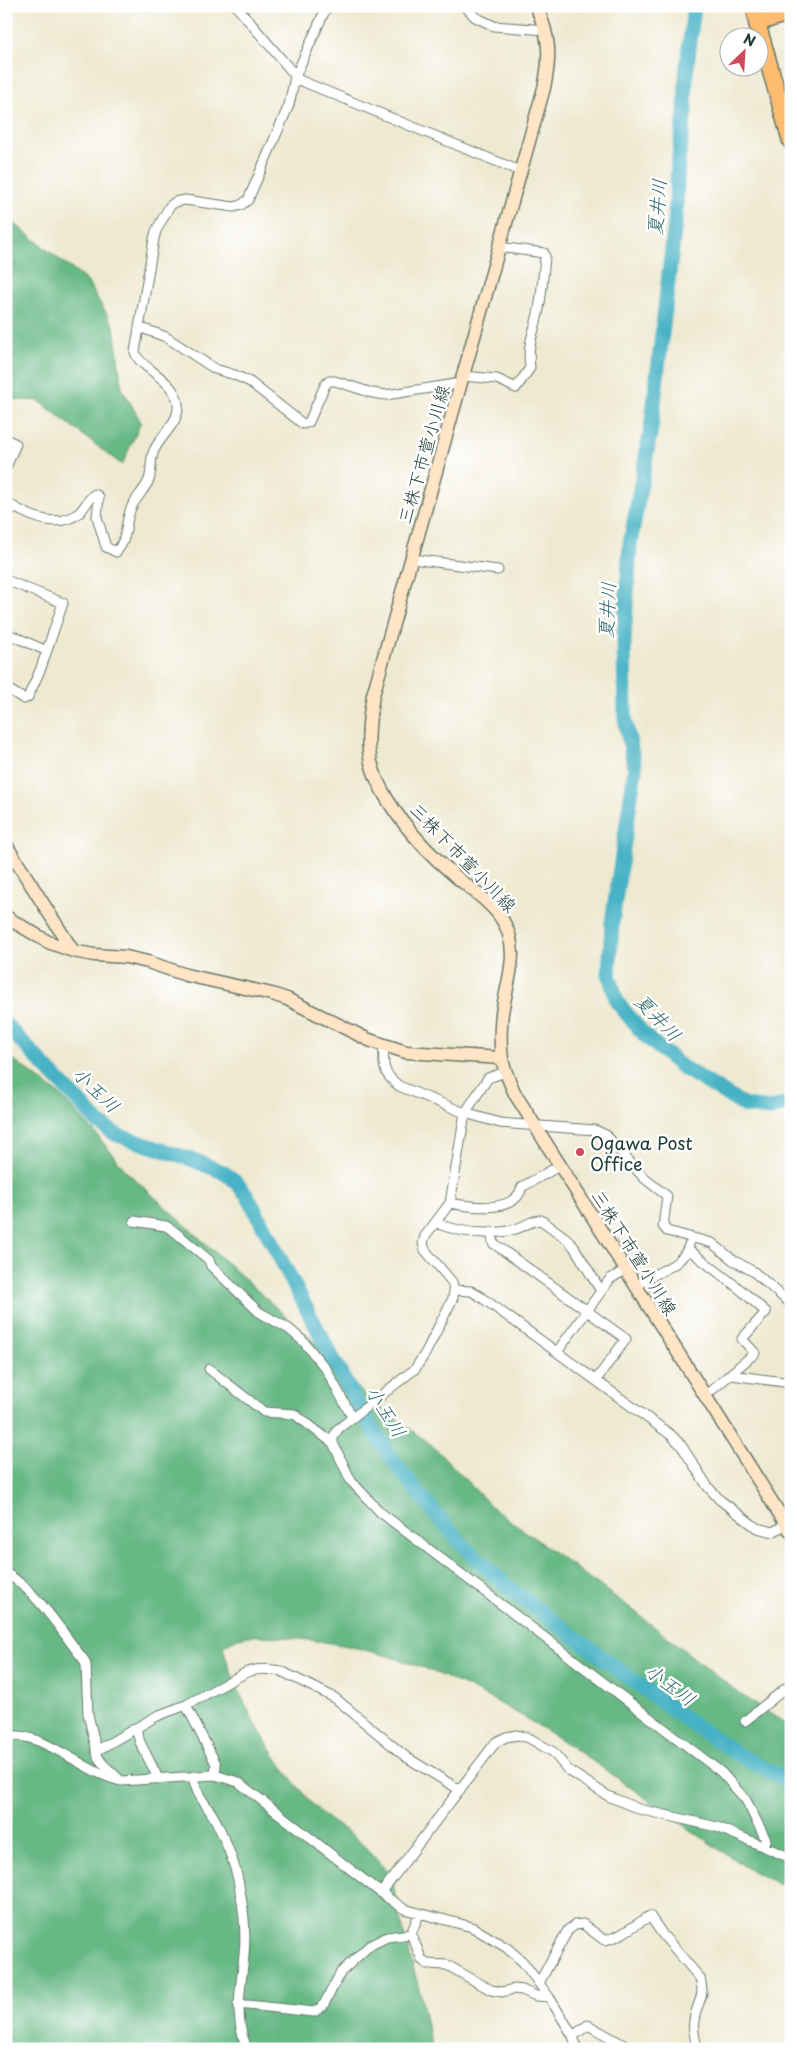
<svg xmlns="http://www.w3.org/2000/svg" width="797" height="2055" font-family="'Playpen Sans','Klee One',sans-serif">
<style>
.forest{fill:#66b884;stroke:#427a5c}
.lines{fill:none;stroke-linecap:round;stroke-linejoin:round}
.river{stroke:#47b2c5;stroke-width:15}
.street-casing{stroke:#67796b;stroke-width:11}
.secondary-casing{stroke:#67796b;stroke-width:15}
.primary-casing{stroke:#67796b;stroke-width:16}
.highway-casing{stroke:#67796b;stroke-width:19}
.street{stroke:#fff;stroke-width:9}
.secondary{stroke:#ffe4c6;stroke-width:12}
.primary{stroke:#febc70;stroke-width:14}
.highway{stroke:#febc70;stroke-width:16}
.poi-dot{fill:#d1495b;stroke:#fff;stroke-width:2}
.labels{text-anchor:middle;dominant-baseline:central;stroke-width:5;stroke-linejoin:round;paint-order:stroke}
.street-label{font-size:18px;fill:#1f3d34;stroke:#fff}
.poi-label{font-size:18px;fill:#1f3d34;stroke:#fff;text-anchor:start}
.water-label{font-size:19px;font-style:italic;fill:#2d6667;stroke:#fff}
</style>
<rect width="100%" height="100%" fill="#fff"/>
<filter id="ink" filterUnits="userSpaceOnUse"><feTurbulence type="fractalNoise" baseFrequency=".02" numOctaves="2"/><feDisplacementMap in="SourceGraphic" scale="10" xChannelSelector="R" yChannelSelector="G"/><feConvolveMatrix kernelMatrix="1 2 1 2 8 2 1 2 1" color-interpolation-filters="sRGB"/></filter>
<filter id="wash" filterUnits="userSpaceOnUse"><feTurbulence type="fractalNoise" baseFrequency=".0096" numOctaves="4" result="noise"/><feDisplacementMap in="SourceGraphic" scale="20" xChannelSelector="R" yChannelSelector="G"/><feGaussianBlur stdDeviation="1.12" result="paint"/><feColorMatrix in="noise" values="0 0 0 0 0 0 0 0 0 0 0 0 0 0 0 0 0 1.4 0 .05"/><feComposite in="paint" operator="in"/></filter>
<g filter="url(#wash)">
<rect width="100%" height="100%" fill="#eee9d0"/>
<path class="forest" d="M6,217L87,281L114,326L122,388L141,422L122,465L39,401L6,399Z
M6,1054L60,1095L93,1130L127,1172L312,1340L367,1397L433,1446L492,1507L629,1607L743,1696L791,1727V1890C776,1881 758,1876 744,1866C601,1773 477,1655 299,1639C288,1638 251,1634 243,1637C235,1638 229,1643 223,1647C237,1701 280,1771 319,1811C331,1823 347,1830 359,1841C371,1852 380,1864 392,1874L397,1908L421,1996L432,2049H6Z"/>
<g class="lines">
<path class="river" d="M694,6L686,75L685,113L678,164L675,222L651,429L630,544L624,640L625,719L635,769L612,922L609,974L617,1002L645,1036L682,1067L745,1106L771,1109L791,1102
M6,1025L98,1122L117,1135L193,1160L223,1172L234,1180L247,1195L360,1410L390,1456L415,1489L458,1540L509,1588L685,1719L742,1757L791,1782"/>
</g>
</g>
<g filter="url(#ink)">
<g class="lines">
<defs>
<path id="street" d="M236,6L299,80L520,171
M465,6L475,17L494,26L546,30
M139,327L166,337L215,369L235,375L250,382L303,424L309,422L325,385L329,381H335L372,393L386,395L461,383
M463,376L497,379L516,388L530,368C527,344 533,336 538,314C542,296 543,275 545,257L544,253L499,247
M6,439L16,444L6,467
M6,502C26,515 58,531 80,512C86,506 88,498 95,494L99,497L97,517L106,547L116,552C129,539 124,521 132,506C137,497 145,489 149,480C152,471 150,462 153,453C159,435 184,421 177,399C170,377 138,367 135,352L154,239L156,231L169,207L175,202L185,200L234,207L241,205L248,200L289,105L295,77L327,6
M412,559L498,570
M6,580L63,603L41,668L28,697L24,699L6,688
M6,633L47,651
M384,1046C383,1066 382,1073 399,1086L465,1113L500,1123L595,1130L606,1135L644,1178L667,1196L663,1226L667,1231L712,1243L733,1260L754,1272L791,1304
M505,1072L488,1078L465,1113L450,1203L425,1236L423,1243L425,1250L452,1282L454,1290L453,1298L426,1352L415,1369L338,1429L333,1438V1443L351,1481L380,1512L721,1772L746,1800L766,1840L764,1847
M450,1203C471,1207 515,1214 522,1187L559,1166
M134,1221L166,1226L175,1232L209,1260L211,1266L259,1312L289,1329L303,1341L326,1369L352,1417
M436,1223C461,1233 489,1236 516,1229C526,1226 531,1220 541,1220L567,1239L574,1247L601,1291
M491,1232L493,1243L626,1339L596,1380
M688,1249L741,1290L766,1312L742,1339L755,1353L705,1396
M635,1287C642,1283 649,1277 656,1274C670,1267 684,1261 689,1245
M454,1290L471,1291L481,1297L671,1435L681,1445L708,1487L720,1500L757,1528L773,1532L786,1524
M557,1352L610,1279L625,1270
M209,1369L264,1412L294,1414L333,1443
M731,1375L791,1383
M6,1573C39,1593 60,1630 84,1660L86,1665L88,1714L98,1757L103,1764L119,1779
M745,1721L791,1684
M136,1729L140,1742L158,1778
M6,1736C45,1731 83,1773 121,1781L215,1775L238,1782L381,1893
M96,1751L157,1716L186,1705
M215,1775L216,1764L186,1705L247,1672C259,1668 269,1669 281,1671L335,1698L406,1757L460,1790
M193,1776C196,1798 208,1804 217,1823C227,1844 237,1867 240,1891C244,1911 246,1935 244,1955C241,1991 233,2014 247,2049
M419,1914L411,1934L422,1960L427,1964L447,1965L491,1990L502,1992L514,1989L522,1990L536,1996L549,1997
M539,1983L568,1930L575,1925L583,1924L604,1940C621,1938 635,1924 650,1916L663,1935L700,1978C706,1998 696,2003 694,2021C692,2030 696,2040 697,2049
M238,2004L314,2012L323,2006L341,1972L369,1946L387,1937L411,1934
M573,2036L588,2025L631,2049
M577,2049L573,2036L549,1997L523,1962L507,1948L472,1927L404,1909L381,1893L496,1742L506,1737L517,1735L529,1738L553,1752L568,1770L608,1796L639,1809L717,1827L791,1858"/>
<path id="secondary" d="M536,6C550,36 551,56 544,88L373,695C370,713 367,732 369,751C374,796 420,846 453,874C469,888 492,902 503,921C521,951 507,981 502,1013C501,1024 500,1036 501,1047C501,1064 508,1078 515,1094L791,1532
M6,845L73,951L94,955L126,957L148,962L186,975L272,994L287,999L369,1040L406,1052L501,1058
M6,917L48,942L73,951"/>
<path id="primary" d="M752,6L757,23"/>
<path id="highway" d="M791,12L757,23L791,141"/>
</defs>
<use href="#street" class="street-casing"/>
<use href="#secondary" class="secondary-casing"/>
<use href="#primary" class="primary-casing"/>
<use href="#highway" class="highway-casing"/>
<use href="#street" class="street"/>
<use href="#secondary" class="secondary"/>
<use href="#primary" class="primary"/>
<use href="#highway" class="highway"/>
</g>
</g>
<circle class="poi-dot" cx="580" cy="1152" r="5"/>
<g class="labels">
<g class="street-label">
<text transform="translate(423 454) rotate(-74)">三株下市萱小川線</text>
<text transform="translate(464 857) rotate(46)">三株下市萱小川線</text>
<text transform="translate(635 1252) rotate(58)">三株下市萱小川線</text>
</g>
<g class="poi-label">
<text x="590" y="1142">Ogawa Post<tspan x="590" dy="21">Office</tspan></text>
</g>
<g class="water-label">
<text transform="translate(656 207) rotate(-85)">夏井川</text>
<text transform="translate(606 610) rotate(-87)">夏井川</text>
<text transform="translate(659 1017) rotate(46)">夏井川</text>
<text transform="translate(97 1089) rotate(44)">小玉川</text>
<text transform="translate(387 1411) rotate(58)">小玉川</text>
<text transform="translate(671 1684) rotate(37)">小玉川</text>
</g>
</g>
<rect width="797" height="2055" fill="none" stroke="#fff" stroke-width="25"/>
<g transform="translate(744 52) rotate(25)"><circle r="24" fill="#ffffff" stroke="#a5b1ae"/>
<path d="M0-4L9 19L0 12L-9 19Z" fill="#d1495b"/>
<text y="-8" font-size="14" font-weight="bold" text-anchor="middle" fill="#1f3d34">N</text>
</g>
</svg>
